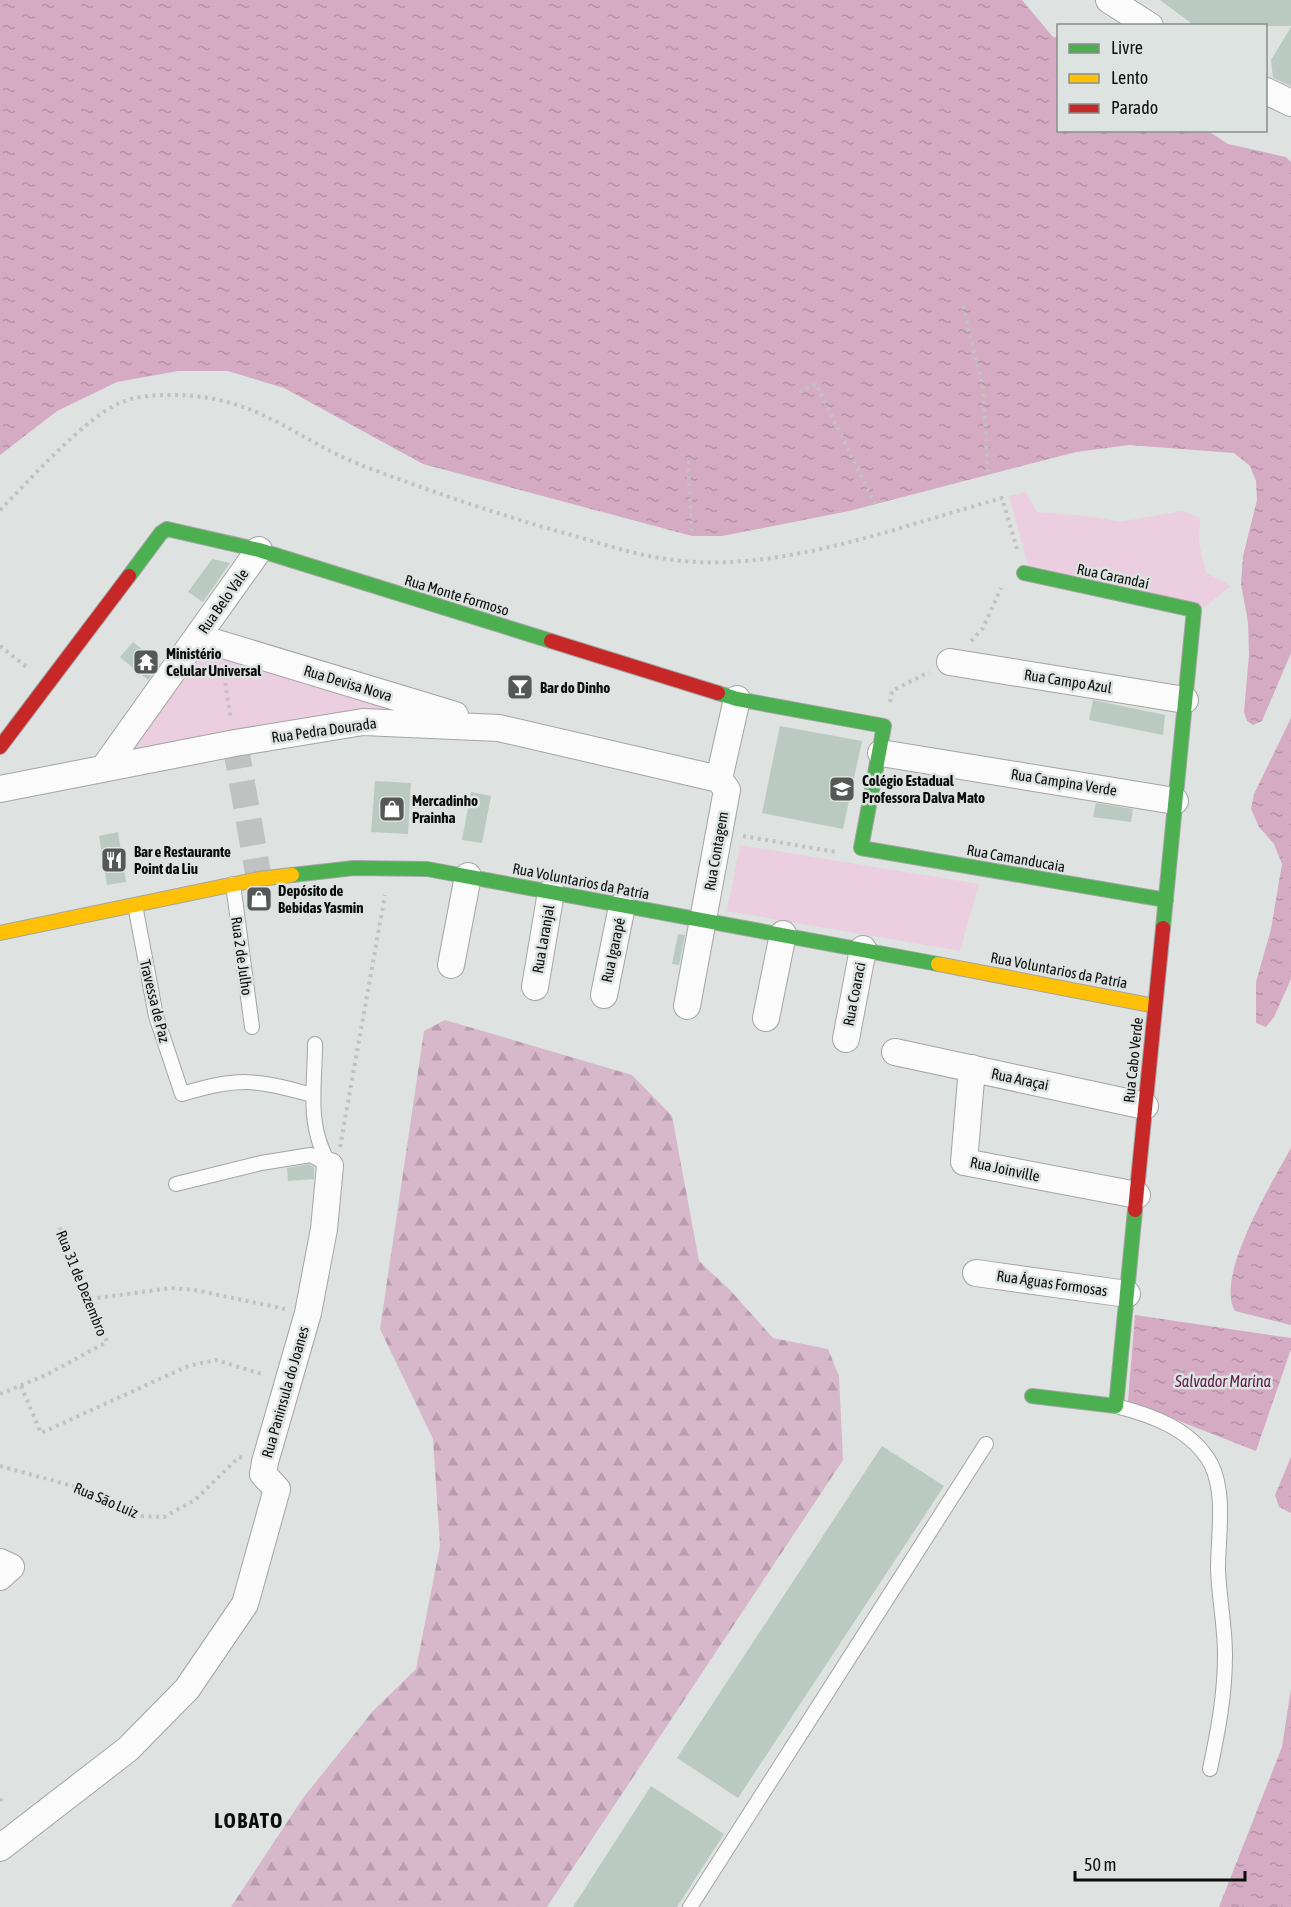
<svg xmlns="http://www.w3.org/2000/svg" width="1291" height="1907" font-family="'Asap Condensed',sans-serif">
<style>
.forest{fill:url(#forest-firs)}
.park{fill:#ebcedf}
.water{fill:url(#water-ripples)}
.building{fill:#bacac3}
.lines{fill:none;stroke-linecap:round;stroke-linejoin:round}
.street-tunnel{stroke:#bec2c0;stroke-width:26;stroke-dasharray:26 13;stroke-linecap:butt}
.lane-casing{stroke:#a3a5a4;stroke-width:16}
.street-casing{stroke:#a3a5a4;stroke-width:28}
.fast-casing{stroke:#a3a5a4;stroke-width:16}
.slow-casing{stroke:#a3a5a4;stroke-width:16}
.jam-casing{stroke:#a3a5a4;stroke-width:16}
.path{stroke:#c2c2c2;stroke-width:4;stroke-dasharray:3 4.5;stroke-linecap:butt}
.lane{stroke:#fafbfa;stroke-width:14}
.street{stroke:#fafbfa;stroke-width:26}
.fast{stroke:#4caf50;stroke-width:14}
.slow{stroke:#ffc107;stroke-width:14}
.jam{stroke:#c62828;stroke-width:14}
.labels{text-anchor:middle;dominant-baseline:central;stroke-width:5;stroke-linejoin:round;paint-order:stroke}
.street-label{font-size:15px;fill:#0c0e0d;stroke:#dde3e0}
.poi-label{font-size:15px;font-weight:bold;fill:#0c0e0d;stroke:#dde3e0;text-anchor:start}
.water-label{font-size:16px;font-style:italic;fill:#5e1948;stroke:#dde3e0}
.district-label{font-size:21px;font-weight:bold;letter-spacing:1.5px;fill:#0c0e0d;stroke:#dde3e0}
</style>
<defs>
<pattern id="forest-firs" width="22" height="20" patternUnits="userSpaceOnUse" patternTransform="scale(1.5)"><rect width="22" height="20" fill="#d7b8cb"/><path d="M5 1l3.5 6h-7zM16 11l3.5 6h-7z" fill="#b79dad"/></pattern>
<pattern id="water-ripples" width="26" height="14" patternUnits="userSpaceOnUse" patternTransform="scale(1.5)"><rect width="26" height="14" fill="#d4abc3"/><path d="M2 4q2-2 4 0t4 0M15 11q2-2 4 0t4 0" fill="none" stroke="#b592a6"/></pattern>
</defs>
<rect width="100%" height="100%" fill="#dee2e0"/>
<path class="forest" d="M445,1020L632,1075L672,1116L699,1261L730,1290L773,1338L828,1349L839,1376L843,1460L547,1907H231L303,1798L373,1711L416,1669L440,1546L433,1439L380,1329L424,1031Z"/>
<path class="park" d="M1026,492L1037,512L1094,517L1120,522L1182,511L1200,518L1199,544L1206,573L1231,586L1202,609L1028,565L1009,496Z
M199,643L403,707L402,718L120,756Z
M740,845L979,884L960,951L727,911Z"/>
<path class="water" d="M0,0H1022L1053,37L1058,38V130L1208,131L1228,144L1286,157L1291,162V653L1262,721L1253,725L1247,721L1244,712L1249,655L1248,622L1241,584L1243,556L1257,500L1256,481L1250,466L1234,453L1129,445L1076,452L849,511L722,536H692L423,464L284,388L228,371H178L117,382L57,411L0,455Z
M1291,718V979L1274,1017L1266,1027L1256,1023V982L1271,929L1282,864L1274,844L1259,827L1251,809L1254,794Z
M1291,1148V1325L1235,1311C1214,1277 1273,1181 1291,1148Z
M1135,1315L1291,1338V1349L1256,1451L1128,1401Z
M1291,1457V1513L1279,1507L1275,1495Z
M1291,1689V1907H1219L1282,1747Z"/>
<path class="building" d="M1160,0H1291V26H1195Z
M1291,27V86L1273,78L1271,60Z
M212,559L230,563L203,602L188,592Z
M133,642L160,664L148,680L120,657Z
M1093,700L1165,715L1163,735L1089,720Z
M780,726L862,741L843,829L762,813Z
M375,781L411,783L408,834L371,832Z
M471,792L491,796L482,843L462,840Z
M1096,803L1133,809L1131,822L1093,817Z
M118,832L126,882L107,885L99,836Z
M678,934L685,935L679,965L672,964Z
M309,1164L314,1167V1179L288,1181L287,1168Z
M882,1446L944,1486L738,1798L677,1758Z
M651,1786L724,1834L677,1907H573Z"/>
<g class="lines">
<path class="street-tunnel" d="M235,743L259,879"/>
<defs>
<path id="lane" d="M233,884L252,1027
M135,905L156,1016L182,1094C241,1077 253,1079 312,1095
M315,1044C315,1088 306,1123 329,1164
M176,1184L261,1163L311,1155L330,1166
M1116,1406C1151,1415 1192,1429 1211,1464C1226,1494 1218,1536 1218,1569C1219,1598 1225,1626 1225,1655C1225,1695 1218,1731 1210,1769
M690,1907L986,1444"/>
<path id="street" d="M1109,0L1150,26
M1266,91L1291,103
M197,637L455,715
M950,662L1185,700
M881,753L1175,801
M103,769L259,550
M0,789L235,743L363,722L499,728L719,779
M451,965L468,876
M535,987L551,892
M604,995L622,906
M687,1006L727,790L719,779L737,699
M766,1018L783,934
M846,1039L863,949
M895,1052L1145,1106
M972,1068L964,1162L1137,1195
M976,1273L1127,1294
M0,1562L11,1567L0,1577
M0,1848L128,1749L187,1689L245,1604L277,1489L263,1474L265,1462L308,1313L324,1229L330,1166"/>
<path id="fast" d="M1024,573L1194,610L1163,928
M129,576L161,533L167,529L259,550L551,641
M718,693L737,699L884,726L861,848L1166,900
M292,875L354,868L427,869L938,964
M1032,1396L1116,1406L1135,1210"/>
<path id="slow" d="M0,933L259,879L292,875
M938,964L1155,1006"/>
<path id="jam" d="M551,641L718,693
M0,747L129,576
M1135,1210L1163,928"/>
</defs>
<use href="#lane" class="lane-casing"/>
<use href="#street" class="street-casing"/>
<use href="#fast" class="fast-casing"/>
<use href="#slow" class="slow-casing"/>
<use href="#jam" class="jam-casing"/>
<path class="path" d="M963,306L983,388L988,474
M799,392L816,384L875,504
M688,461L692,536
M0,510C29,481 86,416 122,402C137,396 154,395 170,395C257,394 293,439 366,467C433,492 499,515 568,534C606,545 644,558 684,561C785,571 905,525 1002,498L1017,549
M971,641L983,628L1001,588
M0,646L28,668
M223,668L231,720
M890,702L892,691L929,672
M743,836L836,852
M340,1147L385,895
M90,1299L171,1288L195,1290L285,1309
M21,1386L41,1433L188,1366L216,1360L265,1375
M0,1394L46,1375L107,1342L79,1266L58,1224
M0,1466L73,1486L141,1516L164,1517L195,1500L239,1457L243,1458
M0,1801L3,1795"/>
<use href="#lane" class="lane"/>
<use href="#street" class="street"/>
<use href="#fast" class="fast"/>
<use href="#slow" class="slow"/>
<use href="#jam" class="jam"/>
</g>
<defs>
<symbol id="temple-square" viewBox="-11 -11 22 22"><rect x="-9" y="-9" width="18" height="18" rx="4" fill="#565857" stroke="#dde3e0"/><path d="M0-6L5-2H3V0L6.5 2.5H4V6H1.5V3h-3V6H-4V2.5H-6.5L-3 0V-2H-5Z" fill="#fff"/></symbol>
<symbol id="bar-square" viewBox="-11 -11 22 22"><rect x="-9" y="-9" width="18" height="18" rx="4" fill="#565857" stroke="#dde3e0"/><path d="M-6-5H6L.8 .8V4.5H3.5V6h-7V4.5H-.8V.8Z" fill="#fff"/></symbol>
<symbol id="school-square" viewBox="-11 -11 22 22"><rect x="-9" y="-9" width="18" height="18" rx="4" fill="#565857" stroke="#dde3e0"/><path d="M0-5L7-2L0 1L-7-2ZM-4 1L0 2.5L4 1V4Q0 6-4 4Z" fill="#fff"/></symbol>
<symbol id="shop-square" viewBox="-11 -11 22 22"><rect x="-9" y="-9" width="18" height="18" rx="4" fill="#565857" stroke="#dde3e0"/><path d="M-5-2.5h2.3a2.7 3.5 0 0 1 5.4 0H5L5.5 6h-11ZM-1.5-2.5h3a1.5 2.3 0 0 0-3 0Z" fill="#fff"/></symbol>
<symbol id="restaurant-square" viewBox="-11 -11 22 22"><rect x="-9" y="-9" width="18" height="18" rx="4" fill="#565857" stroke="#dde3e0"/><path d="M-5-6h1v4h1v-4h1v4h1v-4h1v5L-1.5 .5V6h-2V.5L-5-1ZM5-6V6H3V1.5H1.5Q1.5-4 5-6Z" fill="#fff"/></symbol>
</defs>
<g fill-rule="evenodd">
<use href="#temple-square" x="131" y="647" width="30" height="30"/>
<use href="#bar-square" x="505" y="672" width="30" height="30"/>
<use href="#school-square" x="827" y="774" width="30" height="30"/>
<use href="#shop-square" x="377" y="794" width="30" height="30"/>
<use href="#restaurant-square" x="99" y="845" width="30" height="30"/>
<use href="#shop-square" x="244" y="884" width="30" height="30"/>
</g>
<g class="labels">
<g class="street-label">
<text transform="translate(1113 576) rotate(12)">Rua Carandaí</text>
<text transform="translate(457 595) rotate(17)">Rua Monte Formoso</text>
<text transform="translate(223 601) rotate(-55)">Rua Belo Vale</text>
<text transform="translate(1068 681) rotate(9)">Rua Campo Azul</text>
<text transform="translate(348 683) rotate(17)">Rua Devisa Nova</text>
<text transform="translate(324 730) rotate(-8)">Rua Pedra Dourada</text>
<text transform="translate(1064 782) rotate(9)">Rua Campina Verde</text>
<text transform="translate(716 851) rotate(-80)">Rua Contagem</text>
<text transform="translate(1016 858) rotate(10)">Rua Camanducaia</text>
<text transform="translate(581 881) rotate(11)">Rua Voluntarios da Patría</text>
<text transform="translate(543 939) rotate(-80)">Rua Laranjal</text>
<text transform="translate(613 950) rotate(-78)">Rua Igarapé</text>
<text transform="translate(242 956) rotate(82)">Rua 2 de Julho</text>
<text transform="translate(1059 970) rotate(11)">Rua Voluntarios da Patría</text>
<text transform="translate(854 994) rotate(-79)">Rua Coaraci</text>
<text transform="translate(155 1001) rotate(76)">Travessa de Paz</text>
<text transform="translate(1133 1060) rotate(-84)">Rua Cabo Verde</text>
<text transform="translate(1020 1079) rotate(12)">Rua Araçai</text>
<text transform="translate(1005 1169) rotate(12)">Rua Joinville</text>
<text transform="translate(82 1283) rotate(68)">Rua 31 de Dezembro</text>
<text transform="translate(1052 1283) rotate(8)">Rua Águas Formosas</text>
<text transform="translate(285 1392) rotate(-74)">Rua Paninsula do Joanes</text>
<text transform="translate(106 1500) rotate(23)">Rua São Luiz</text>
</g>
<g class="poi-label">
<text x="166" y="653">Ministério<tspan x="166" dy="17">Celular Universal</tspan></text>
<text x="540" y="687">Bar do Dinho</text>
<text x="862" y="780">Colégio Estadual<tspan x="862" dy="17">Professora Dalva Mato</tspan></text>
<text x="412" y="800">Mercadinho<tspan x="412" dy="17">Prainha</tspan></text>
<text x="134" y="851">Bar e Restaurante<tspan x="134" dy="17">Point da Liu</tspan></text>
<text x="278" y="890">Depósito de<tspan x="278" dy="17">Bebidas Yasmin</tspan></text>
</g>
<g class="water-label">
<text x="1223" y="1381">Salvador Marina</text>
</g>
<g class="district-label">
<text x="249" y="1820">LOBATO</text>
</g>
</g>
<rect x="1057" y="24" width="210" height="108" fill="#dde3e0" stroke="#898e8c" stroke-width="1.5"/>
<rect x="1069" y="44" width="30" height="9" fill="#4caf50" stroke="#898e8c" stroke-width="1.5"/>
<text x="1111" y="54" font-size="18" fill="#0c0e0d">Livre</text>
<rect x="1069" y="74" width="30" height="9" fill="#ffc107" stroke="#898e8c" stroke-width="1.5"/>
<text x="1111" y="84" font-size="18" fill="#0c0e0d">Lento</text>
<rect x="1069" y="104" width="30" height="9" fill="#c62828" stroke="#898e8c" stroke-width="1.5"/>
<text x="1111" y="114" font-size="18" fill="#0c0e0d">Parado</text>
<path d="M1075 1871v9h170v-9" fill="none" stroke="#0c0e0d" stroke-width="3"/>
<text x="1084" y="1871" font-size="18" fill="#0c0e0d" stroke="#dde3e0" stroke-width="4.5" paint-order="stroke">50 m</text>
</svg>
